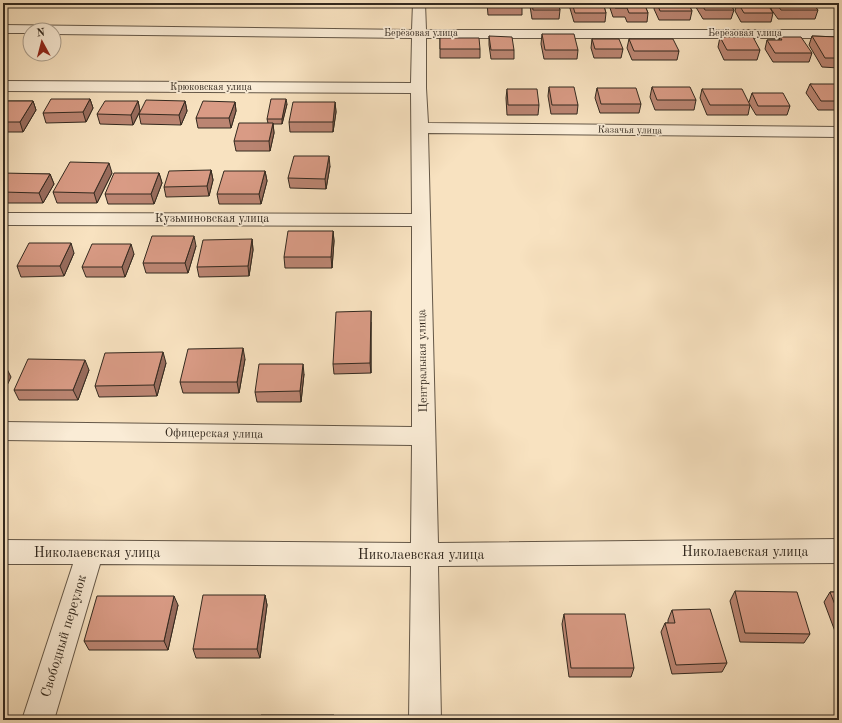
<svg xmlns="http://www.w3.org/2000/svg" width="842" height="723" font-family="'Old Standard TT',serif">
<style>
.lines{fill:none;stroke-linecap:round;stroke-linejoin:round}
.minor-casing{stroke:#645747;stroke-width:2}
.minor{fill:#faecd6;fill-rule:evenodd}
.wall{fill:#bb8572;stroke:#33291f}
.shaded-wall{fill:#986c5d;stroke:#33291f}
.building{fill:#d99b85;stroke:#33291f}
.labels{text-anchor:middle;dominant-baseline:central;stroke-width:3.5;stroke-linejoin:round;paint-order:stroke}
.far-street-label{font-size:10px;fill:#33291f;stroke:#faecd6}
.street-label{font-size:12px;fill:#33291f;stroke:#faecd6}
.near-street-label{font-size:14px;fill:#33291f;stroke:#faecd6}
</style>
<rect width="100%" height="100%" fill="#f8e2c0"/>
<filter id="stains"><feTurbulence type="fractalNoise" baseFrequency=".005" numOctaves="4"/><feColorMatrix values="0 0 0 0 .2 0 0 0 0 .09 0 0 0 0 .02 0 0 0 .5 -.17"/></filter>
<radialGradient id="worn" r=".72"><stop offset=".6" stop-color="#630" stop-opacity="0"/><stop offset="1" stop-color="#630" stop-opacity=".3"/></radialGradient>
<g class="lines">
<defs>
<path id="minor" d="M413,3H425L426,30H839V38H426V88L428,123L839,127V137L428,133L438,543L839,539V563L438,566L441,720H409L411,566L100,564L54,720H22L73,564H3V540L411,543L412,445L3,440V422L412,427V226L3,225V213L412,214L411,93L3,91V81L411,83L412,38L54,34V30H30V33H3V25L412,30Z"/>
</defs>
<use href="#minor" class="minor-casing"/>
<use href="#minor" class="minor"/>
</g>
<path class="wall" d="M487,3H522V15H488Z
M530,3H558L560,10L559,19H532L530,6Z
M569,3H603L606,13L605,22H574L569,5Z
M610,3H644L648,13L647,22H627L625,17H613L609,5Z
M655,3H688L692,11L690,20H659L654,9Z
M695,3H729L734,10L731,19H703L694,4Z
M737,3H767L773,13L771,22H741L735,11Z
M773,3H812L818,10L815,19H778L771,9Z
M542,34L578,50L577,59H544L541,44Z
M489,36L514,50V59H491L489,45Z
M812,36L839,37V68L822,67L809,45Z
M720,37L760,50L757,60H724L718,47Z
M780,37L812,53L809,62H773L765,49L767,40H779Z
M440,38L480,49V58H440Z
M592,39L623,49L621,58H594L591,48Z
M629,39L679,51L677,60H632L627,48Z
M810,84L839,88V110H818L806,93Z
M549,87L578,105L577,114H551L548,96Z
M652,87L696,100L694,110H655L650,97Z
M597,88L641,104L639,113H600L595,98Z
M507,89L539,105L538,115H507L506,98Z
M702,89L749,102L752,93L790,106L787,115H756L750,105L748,115H707L700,98Z
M90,99L93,108L86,122L46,123L43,113Z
M3,101H33L36,110L23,132H3Z
M138,101L140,111L133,125L100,124L97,114Z
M185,101L187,111L181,125L141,124L139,114Z
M235,102L236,111L231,128H198L196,118Z
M335,102L336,112L333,132H290L289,122Z
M287,104L282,124H273L274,133L270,151H236L234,141L268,123L267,119Z
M330,166L326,189L290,188L288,178Z
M211,170L213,180L209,196L166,197L164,187Z
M265,171L267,181L261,204H219L217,194Z
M112,173L97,203H57L53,192Z
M159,173L162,183L154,204H108L105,194Z
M3,174H50L54,184L43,203H3Z
M333,231L334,241L332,268H285L284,257Z
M252,239L253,250L249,276L199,277L197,267Z
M196,246L188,273H146L143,263Z
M74,253L64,276L21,277L17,266Z
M134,254L125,277H86L82,267Z
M371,322V373L334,374L333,364Z
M245,359L239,393H183L180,382Z
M166,363L157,396L99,397L95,386Z
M89,370L78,400H19L14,390Z
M304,374L301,402H257L255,392Z
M735,591L810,634L804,643L740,642L730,601Z
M830,592H839V642L824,602Z
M265,595L267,605L260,658H196L193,649Z
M178,605L168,650H89L84,641Z
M672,610L727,663L722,672L672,674L661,632L665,623H668V620Z
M564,614L634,668L631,677H569L562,624Z"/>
<path class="shaded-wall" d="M90,99L93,108L86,122L83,112Z
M286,99L287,104L282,124V119Z
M33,101L36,110L23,132L20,122Z
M138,101L140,111L133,125L131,115Z
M185,101L187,111L181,125L179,115Z
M235,102L236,111L231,128L229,118Z
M335,102L336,112L333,132V122Z
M273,123L274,133L270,151L269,141Z
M329,156L330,166L326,189L325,179Z
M109,163L112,173L97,203L94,193Z
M211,170L213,180L209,196L207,186Z
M265,171L267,181L261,204L259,194Z
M159,173L162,183L154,204L151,194Z
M50,174L54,184L43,203L39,193Z
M333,231L334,241L332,268L331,257Z
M194,236L196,246L188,273L185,263Z
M252,239L253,250L249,276L248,266Z
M3,242L7,252L3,260Z
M71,243L74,253L64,276L60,266Z
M131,244L134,254L125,277L122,267Z
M371,311V373L370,363Z
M243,348L245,359L239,393L237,382Z
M163,352L166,363L157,396L154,385Z
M85,360L89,370L78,400L73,390Z
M303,364L304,374L301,402L300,391Z
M6,367L11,377L3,394V372Z
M265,595L267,605L260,658L257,649Z
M174,596L178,605L168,650L164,641Z
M3,601L5,604L3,609Z"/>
<path class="building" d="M488,3H522V6H489Z
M532,3H558L560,10H533Z
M572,3H603L606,13H575Z
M613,3H644L648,13H629L627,8H615Z
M657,3H688L692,11H660Z
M701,3H729L734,10H705Z
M738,3H767L773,13H744Z
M776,3H812L818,10H781Z
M542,34H574L578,50H545Z
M489,36L512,37L514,50H491Z
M812,36L839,37V58H825Z
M720,37H753L760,50H727Z
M780,37H801L812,53H775L767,40H782Z
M440,38H479L480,49H440Z
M592,39H619L623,49H595Z
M629,39H673L679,51H634Z
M810,84H836L839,88V101H821Z
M549,87H574L578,105H552Z
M652,87H690L696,100H657Z
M597,88H636L641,104H601Z
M507,89H537L539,105H508Z
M702,89H742L750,105H710Z
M752,93H783L790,106H758Z
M51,99H90L83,112L43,113Z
M271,99H286L282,119H267Z
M146,100L185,101L179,115L139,114Z
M3,101H33L20,122H3Z
M105,101H138L131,115L97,114Z
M203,101L235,102L229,118H196Z
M293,102H335L333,122H289Z
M239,123H273L269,141H234Z
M294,156H329L325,179L288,178Z
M70,162L109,163L94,193L53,192Z
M211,170L207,186L164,187L169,171Z
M224,171H265L259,194H217Z
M3,173L50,174L39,193L3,192Z
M114,173H159L151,194H105Z
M288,231H333L331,257H284Z
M152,236H194L185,263H143Z
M252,239L248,266L197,267L203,240Z
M29,243H71L60,266H17Z
M92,244H131L122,267H82Z
M371,311L370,363L333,364L336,312Z
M243,348L237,382H180L188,349Z
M163,352L154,385L95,386L105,353Z
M28,359L85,360L73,390H14Z
M259,364H303L300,391L255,392Z
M3,367H6L3,372Z
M735,591L797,592L810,634L745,633Z
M830,592H839V615Z
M203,595H265L257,649H193Z
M97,596H174L164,641H84Z
M710,609L727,663L676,665L665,623H675L672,610Z
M564,614H625L634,668H571Z
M261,715H334L333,720H260Z
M84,719H151V720H84Z"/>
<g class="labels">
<g class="far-street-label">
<text x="421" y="33">Берёзовая улица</text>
<text x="745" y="33">Берёзовая улица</text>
<text x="211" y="87">Крюковская улица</text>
<text transform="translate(630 130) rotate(1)">Казачья улица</text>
</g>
<g class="street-label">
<text x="212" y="219">Кузьминовская улица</text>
<text transform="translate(423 361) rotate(-91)">Центральная улица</text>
<text transform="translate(214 434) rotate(1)">Офицерская улица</text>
</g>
<g class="near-street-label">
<text x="745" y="552">Николаевская улица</text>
<text x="97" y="553">Николаевская улица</text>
<text x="421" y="555">Николаевская улица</text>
<text transform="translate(64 636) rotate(-73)">Свободный переулок</text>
</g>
</g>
<rect width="842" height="723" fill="none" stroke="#f8e2c0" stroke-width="16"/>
<rect x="4" y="4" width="834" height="715" fill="none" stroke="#33291f" stroke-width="2"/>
<rect x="8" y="8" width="826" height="707" fill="none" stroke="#33291f"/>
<g transform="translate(42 42) rotate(353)"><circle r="19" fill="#faecd6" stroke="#aa9e8d"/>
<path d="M0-3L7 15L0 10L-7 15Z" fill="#8f2418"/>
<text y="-6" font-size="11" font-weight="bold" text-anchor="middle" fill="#33291f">N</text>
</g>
<rect width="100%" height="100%" filter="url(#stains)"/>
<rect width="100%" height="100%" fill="url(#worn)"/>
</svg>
